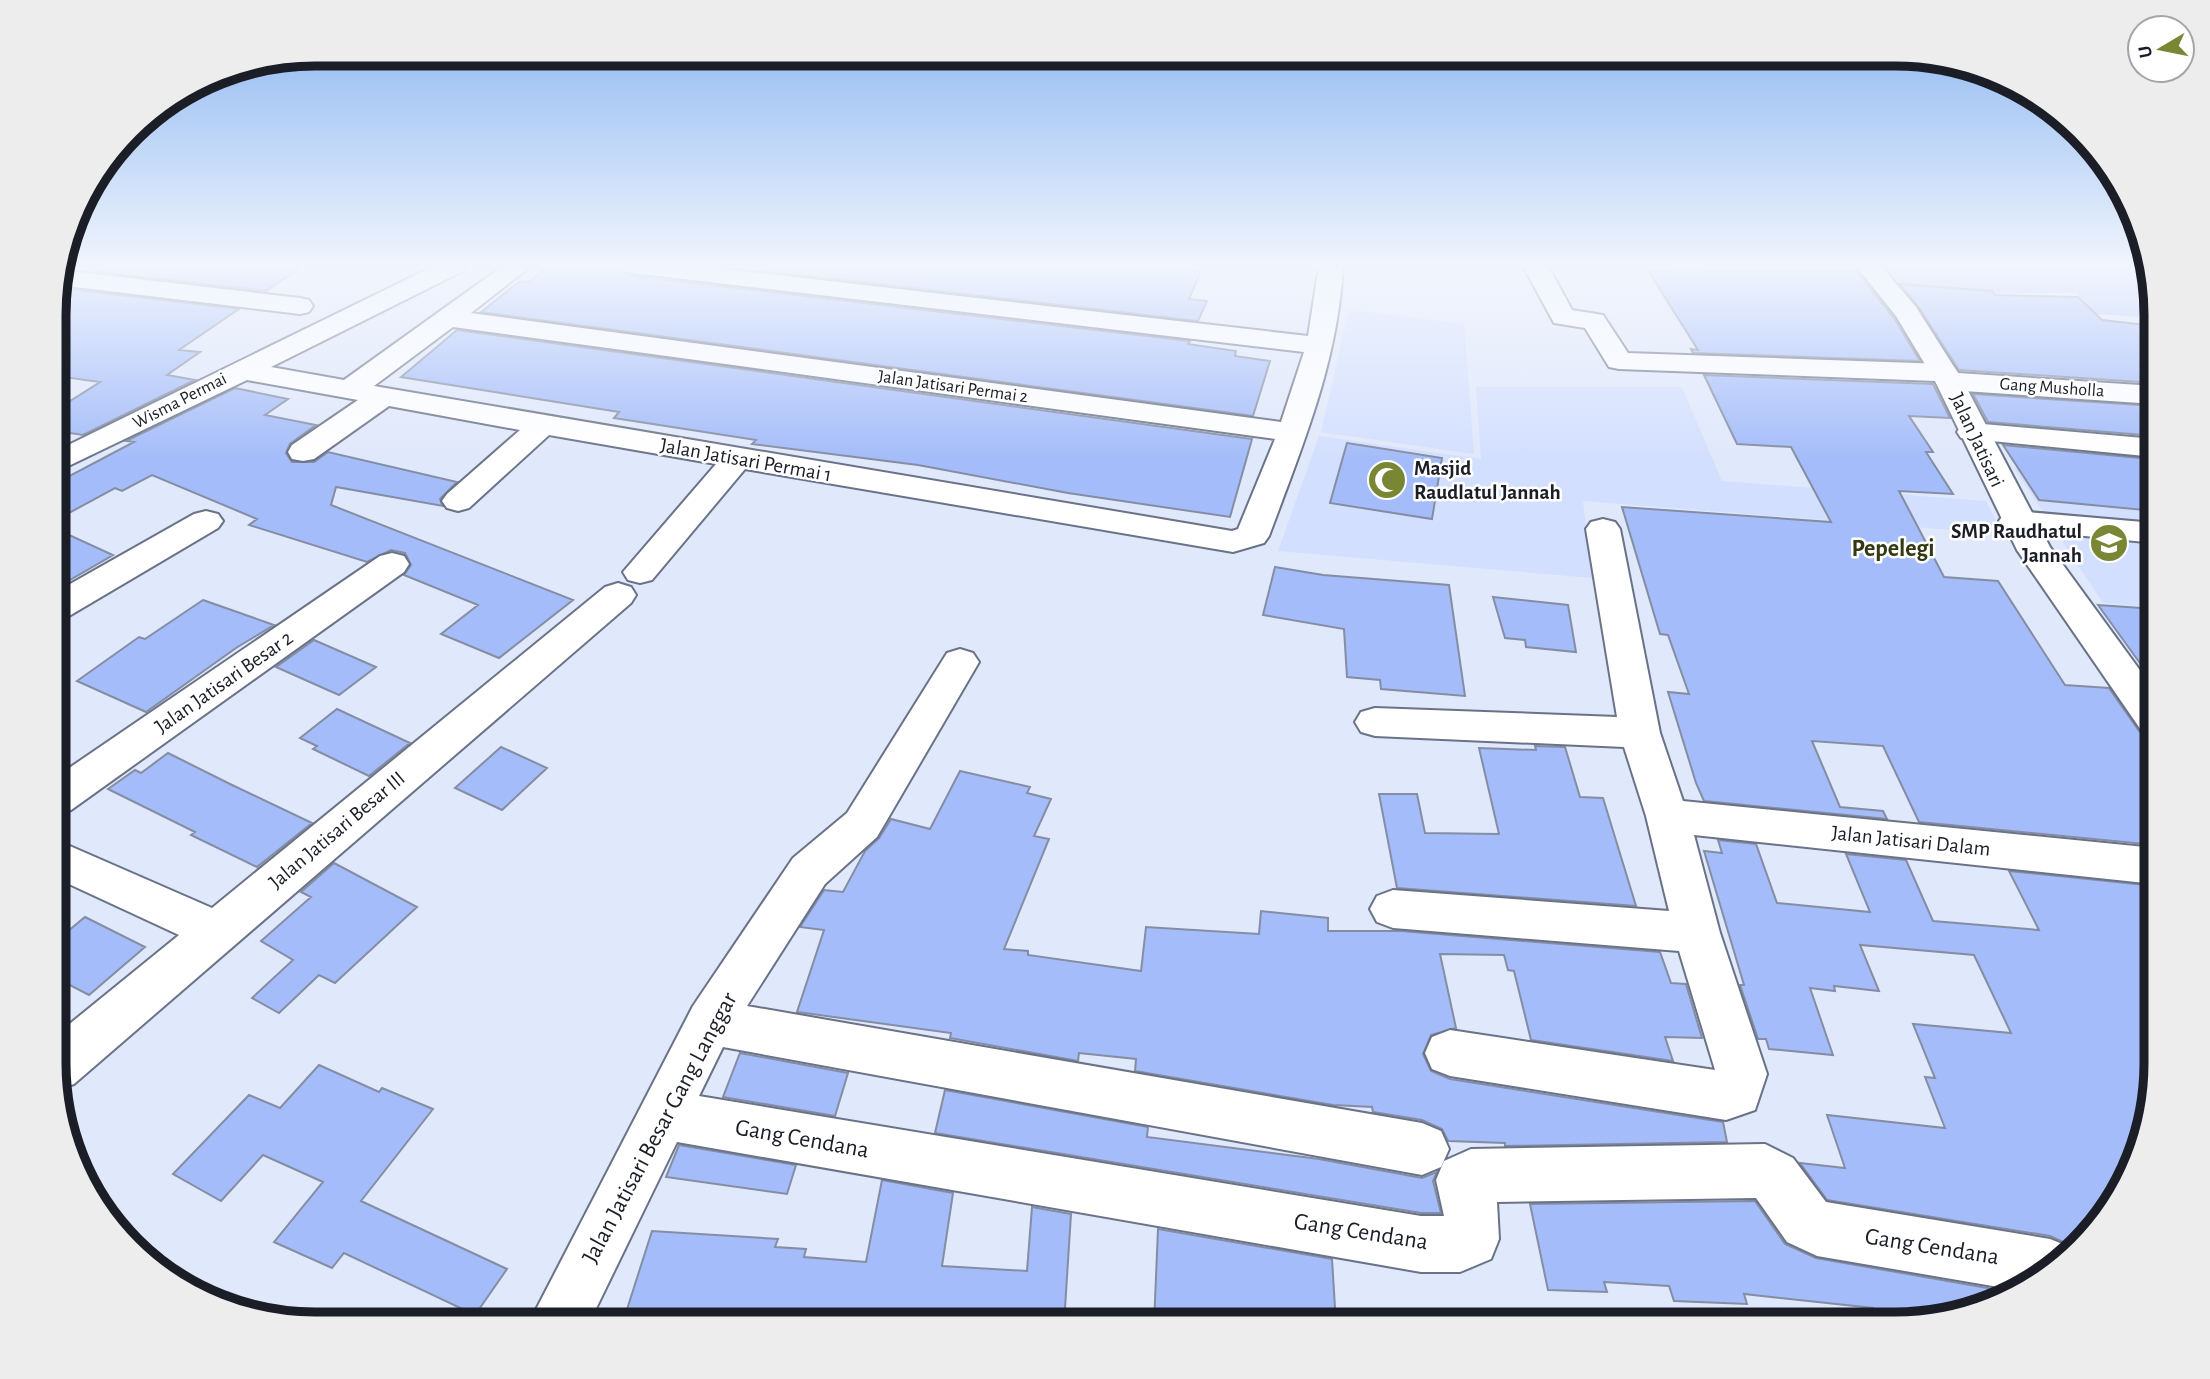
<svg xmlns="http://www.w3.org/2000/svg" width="2210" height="1379" font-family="'Alegreya Sans',sans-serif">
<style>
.built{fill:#d3dffe}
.green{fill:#b6c8f6}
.building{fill:#a4bcf9;stroke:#848da3;stroke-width:2}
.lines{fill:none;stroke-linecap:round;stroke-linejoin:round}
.minor-casing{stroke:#6a7287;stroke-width:4}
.tertiary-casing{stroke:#6a7287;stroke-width:4}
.minor{fill:#fff;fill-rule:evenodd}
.tertiary{fill:#fff;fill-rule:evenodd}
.labels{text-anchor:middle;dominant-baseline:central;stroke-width:5;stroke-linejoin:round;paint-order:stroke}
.far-street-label{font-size:18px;fill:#1b1e27;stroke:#fff}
.street-label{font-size:21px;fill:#1b1e27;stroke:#fff}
.poi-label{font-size:21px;font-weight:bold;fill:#1b1e27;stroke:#fff;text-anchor:start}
.quarter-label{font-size:24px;font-weight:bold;fill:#323811;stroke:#fff}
.near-street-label{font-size:24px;fill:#1b1e27;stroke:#fff}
.rim{fill:none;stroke:#1b1e27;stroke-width:9}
</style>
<rect width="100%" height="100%" fill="#e0e8fb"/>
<path class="built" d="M1349,310L1464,324L1474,454L1321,432Z
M1476,387H1682L1722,481L1986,501L2003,534L1583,501L1592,578L1278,551L1319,436L1481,459Z
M2014,468L2155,483V608L2103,603Z"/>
<path class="green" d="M1879,266H2145L2155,299V318L2094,314L2076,293L1902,294Z"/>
<path class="building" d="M108,266H303L266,291L98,272Z
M549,266H594L620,270L633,276L1190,341L1188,344L1236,351L1235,356L1270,361L1253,416L481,312L520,281L529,282Z
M770,266H1165L1201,271L1189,299L1207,301L1198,321L765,271Z
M1669,270L1856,271L1894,318L1920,361L1693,353L1691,349L1698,350L1649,272Z
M1900,284L1992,291L1995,295L2078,297L2102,320L2155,326V383L1959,370L1918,306Z
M68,289L239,309L179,350L200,352L167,375L195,380L83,435L56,431V410L100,382L56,376V296Z
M457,330L1252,439L1230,517L1068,493L918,465L752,444L756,440L614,418L619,412L401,377Z
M1704,375L1933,384L1950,418L1909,416L1933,452H1926L1953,494L1899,491L1944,577L1998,581L2065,685L2109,688L2139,731L2154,736L2155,845L1919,822L1883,746L1812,741L1840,807L1883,811L1887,819L1704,801L1696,783L1668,692L1689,694L1668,635L1660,634L1622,507L1831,522L1791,447L1737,444Z
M235,388L288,399L265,415L316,425L290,444L286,453L292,462H314L328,452L457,482L440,499L443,506L336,487L331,505L573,600L499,658L441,634L478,605L404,575L411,565L405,553L391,550L367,562L249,525L257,519L152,475L122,491L115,488L56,520V483L134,442L126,441Z
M1973,394L2155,406V436L1988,422Z
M1347,443L1442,458L1432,519L1330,503Z
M2003,445L2140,458L2155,477V511L2039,500Z
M56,529L113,555L56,588Z
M1275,567L1323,575L1449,585L1465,696L1381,689L1380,680L1347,677L1344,629L1263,615Z
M1493,597L1568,605L1576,652L1526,647L1525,640L1505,638Z
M203,600L274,625L236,648L146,712L77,681L139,637L145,639Z
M2098,605L2155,609V684Z
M314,640L376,667L339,695L276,667Z
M337,709L410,743L369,776L313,749L317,746L300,738Z
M1535,746L1565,747L1580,797L1603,798L1636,906L1397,888L1379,794H1417L1425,833L1499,834L1479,748L1536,750Z
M501,747L547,768L502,810L455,788Z
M168,753L230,784L312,823L257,867L191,835L195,832L108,789L135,770L141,773Z
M960,771L1030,787L1027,793L1051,799L1034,836L1049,839L1004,949L1028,951V955L1141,971L1146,927L1259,934L1261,911L1328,918V931H1401L1660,952L1671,983L1686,984L1702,1038L1665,1037L1673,1061L1531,1040L1514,971L1508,970L1504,955L1440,954L1456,1028L1431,1035L1423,1054L1431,1071L1450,1079L1723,1122L1727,1142L1505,1146V1143L1448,1141L1442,1129L1422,1120L1373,1112L1372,1107L1333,1105L1135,1071L1136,1059L1079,1053L1078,1061L950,1038L951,1033L797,1012L824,930L800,927L824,890L843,892L865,851L879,838L891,819L930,829Z
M1718,840L1756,844L1777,903L1870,912L1846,854L1906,860L1933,921L2039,930L2009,871L2155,886V1080L2142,1147L2112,1208L2072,1246L2050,1236L1827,1200L1800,1163L1845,1168L1827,1115L1945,1128L1925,1077L1935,1078L1913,1024L2011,1033L1974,955L1860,945L1879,991L1834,986L1835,991L1810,988L1833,1055L1769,1049L1766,1039H1758L1740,985H1744L1704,851L1722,853Z
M334,863L417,907L335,983L319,975L279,1013L252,998L293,960L261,941L311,897L301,892Z
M85,917L145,947L89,995L56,978V941Z
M740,1053L848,1073L835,1116L723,1097Z
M319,1065L379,1092L382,1088L433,1109L361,1201L507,1269L475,1315L344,1253L332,1268L274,1242L323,1182L263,1155L221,1201L173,1174L249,1095L280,1108Z
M945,1090L1148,1127L1147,1137L1319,1159L1422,1178L1437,1172L1433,1181L1441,1213H1421L935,1133Z
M679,1145L796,1165L787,1194L666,1177Z
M882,1180L953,1193L942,1266L1027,1271L1032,1207L1071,1214L1064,1324L622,1325L652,1231L778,1239L775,1247L806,1249L804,1257L866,1262Z
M1755,1201L1785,1244L1816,1258L2016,1293L1902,1324L1878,1322L1873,1308L1744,1294L1747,1304L1674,1301L1669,1286L1604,1282L1607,1292L1548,1290L1530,1204Z
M1158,1229L1332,1259L1336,1324H1154Z"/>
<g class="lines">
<defs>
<path id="minor" d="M434,266H466L463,271L271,367L344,380L503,266H531L471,313L1281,422L1304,352L633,273L624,271L621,266H699L1308,336L1319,266H1343C1338,362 1302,447 1269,536L1264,543L1233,552L745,469L652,580L640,583L628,580L623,572L716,464L549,435L469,508L458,511L447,508L442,501L447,494L520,430L389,406L314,459L303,461L292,459L288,452L292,445L358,400L247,380L56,472V451ZM453,327L1275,439L1238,529L1232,531L374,386Z
M1523,266H1548L1572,310L1603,315L1628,353L1944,364L1954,367L1958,373L2155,386V404L1949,390L1939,387L1935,381L1619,369L1609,367L1585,328L1554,323Z
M60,270L300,298L309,300L313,306L309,312L300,314L58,285Z
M1972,423L2155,439V457L1961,438L1957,432L1961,426Z
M206,511L218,514L223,521L218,528L69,616L56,620V592L194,514Z
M2016,511L2155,523V543L2004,528L1999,521L2004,514Z
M1603,519L1615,522L1620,529L1660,733L1683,801L2155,848V884L1694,835L1720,933L1767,1074L1755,1110L1726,1120L1450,1076L1432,1069L1425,1053L1432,1037L1450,1030L1715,1070L1679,951L1393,928L1377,922L1370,909L1377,896L1393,890L1669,911L1646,816L1624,747L1375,736L1361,732L1355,722L1361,712L1375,708L1617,717L1586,529L1591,522Z
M392,553L404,556L409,564L404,572L71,810L56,815V777L380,556Z
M618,583L631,587L636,595L631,603L74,1084L56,1090V1035L179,935L56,878V840L212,908L605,587Z
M960,649L973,653L979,662L877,837L825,884L747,1006L1422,1123L1441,1131L1449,1149L1441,1167L1422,1175L723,1047L699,1096L1421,1216H1444L1436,1180L1444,1161L1471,1149L1765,1144L1793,1158L1826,1202L2050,1239L2070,1247L2022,1291L1817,1256L1787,1242L1756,1198L1497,1202L1499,1239L1491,1259L1460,1272H1421L677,1142L588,1325H528L693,1006L793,858L847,813L947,653Z"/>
<path id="tertiary" d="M1856,266H1881L1916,307L1963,381L2050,547L2155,691V734L2141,730L2017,550L1935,381L1896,316Z"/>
</defs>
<use href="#minor" class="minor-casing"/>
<use href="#tertiary" class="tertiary-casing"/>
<use href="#minor" class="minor"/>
<use href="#tertiary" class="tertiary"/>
</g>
<linearGradient id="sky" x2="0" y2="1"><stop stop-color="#86b3f0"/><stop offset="0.58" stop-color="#f1f5fd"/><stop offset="1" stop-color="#f1f5fd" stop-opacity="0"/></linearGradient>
<rect width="2210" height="459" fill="url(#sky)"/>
<defs>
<symbol id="mosque-disc" viewBox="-11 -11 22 22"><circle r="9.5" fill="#798735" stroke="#fff"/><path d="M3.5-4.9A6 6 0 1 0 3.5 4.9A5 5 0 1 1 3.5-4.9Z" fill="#fff"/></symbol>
<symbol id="school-disc" viewBox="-11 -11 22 22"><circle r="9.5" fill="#798735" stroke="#fff"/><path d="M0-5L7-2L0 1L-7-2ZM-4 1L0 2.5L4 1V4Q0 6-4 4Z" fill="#fff"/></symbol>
</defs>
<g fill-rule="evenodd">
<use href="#mosque-disc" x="1365" y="458" width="44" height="44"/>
<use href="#school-disc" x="2087" y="521" width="44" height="44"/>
</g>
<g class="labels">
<g class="far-street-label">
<text transform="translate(953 387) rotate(8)">Jalan Jatisari Permai 2</text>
<text transform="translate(2052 388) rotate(4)">Gang Musholla</text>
<text transform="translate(180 401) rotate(-27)">Wisma Permai</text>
</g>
<g class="street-label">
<text transform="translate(1977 440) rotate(65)">Jalan Jatisari</text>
<text transform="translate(746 460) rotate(10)">Jalan Jatisari Permai 1</text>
<text transform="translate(224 682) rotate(-35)">Jalan Jatisari Besar 2</text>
<text transform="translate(337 830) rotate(-40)">Jalan Jatisari Besar III</text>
<text transform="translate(1911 841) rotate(6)">Jalan Jatisari Dalam</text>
</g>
<g class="poi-label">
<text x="1414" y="468">Masjid<tspan x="1414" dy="24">Raudlatul Jannah</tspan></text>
<text x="2082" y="531" text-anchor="end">SMP Raudhatul<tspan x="2082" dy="24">Jannah</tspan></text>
</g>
<g class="quarter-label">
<text x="1893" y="549">Pepelegi</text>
</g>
<g class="near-street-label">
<text transform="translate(660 1128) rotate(-62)">Jalan Jatisari Besar Gang Langgar</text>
<text transform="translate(802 1139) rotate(10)">Gang Cendana</text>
<text transform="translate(1361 1232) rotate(9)">Gang Cendana</text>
<text transform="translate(1932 1247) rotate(9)">Gang Cendana</text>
</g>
</g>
<path d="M0 0H2210V1379H0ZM315 66H1895A249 249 0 0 1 2144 315V1063A249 249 0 0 1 1895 1312H315A249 249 0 0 1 66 1063V315A249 249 0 0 1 315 66Z" fill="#ededee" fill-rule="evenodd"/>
<path class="rim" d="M315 66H1895A249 249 0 0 1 2144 315V1063A249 249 0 0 1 1895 1312H315A249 249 0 0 1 66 1063V315A249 249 0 0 1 315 66Z"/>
<g transform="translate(2161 49) rotate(260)"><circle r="33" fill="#ffffff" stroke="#a4a5a9" stroke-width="2"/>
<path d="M0-5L12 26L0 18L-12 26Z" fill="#798735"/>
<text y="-10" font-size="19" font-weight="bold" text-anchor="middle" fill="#1b1e27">U</text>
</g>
</svg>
